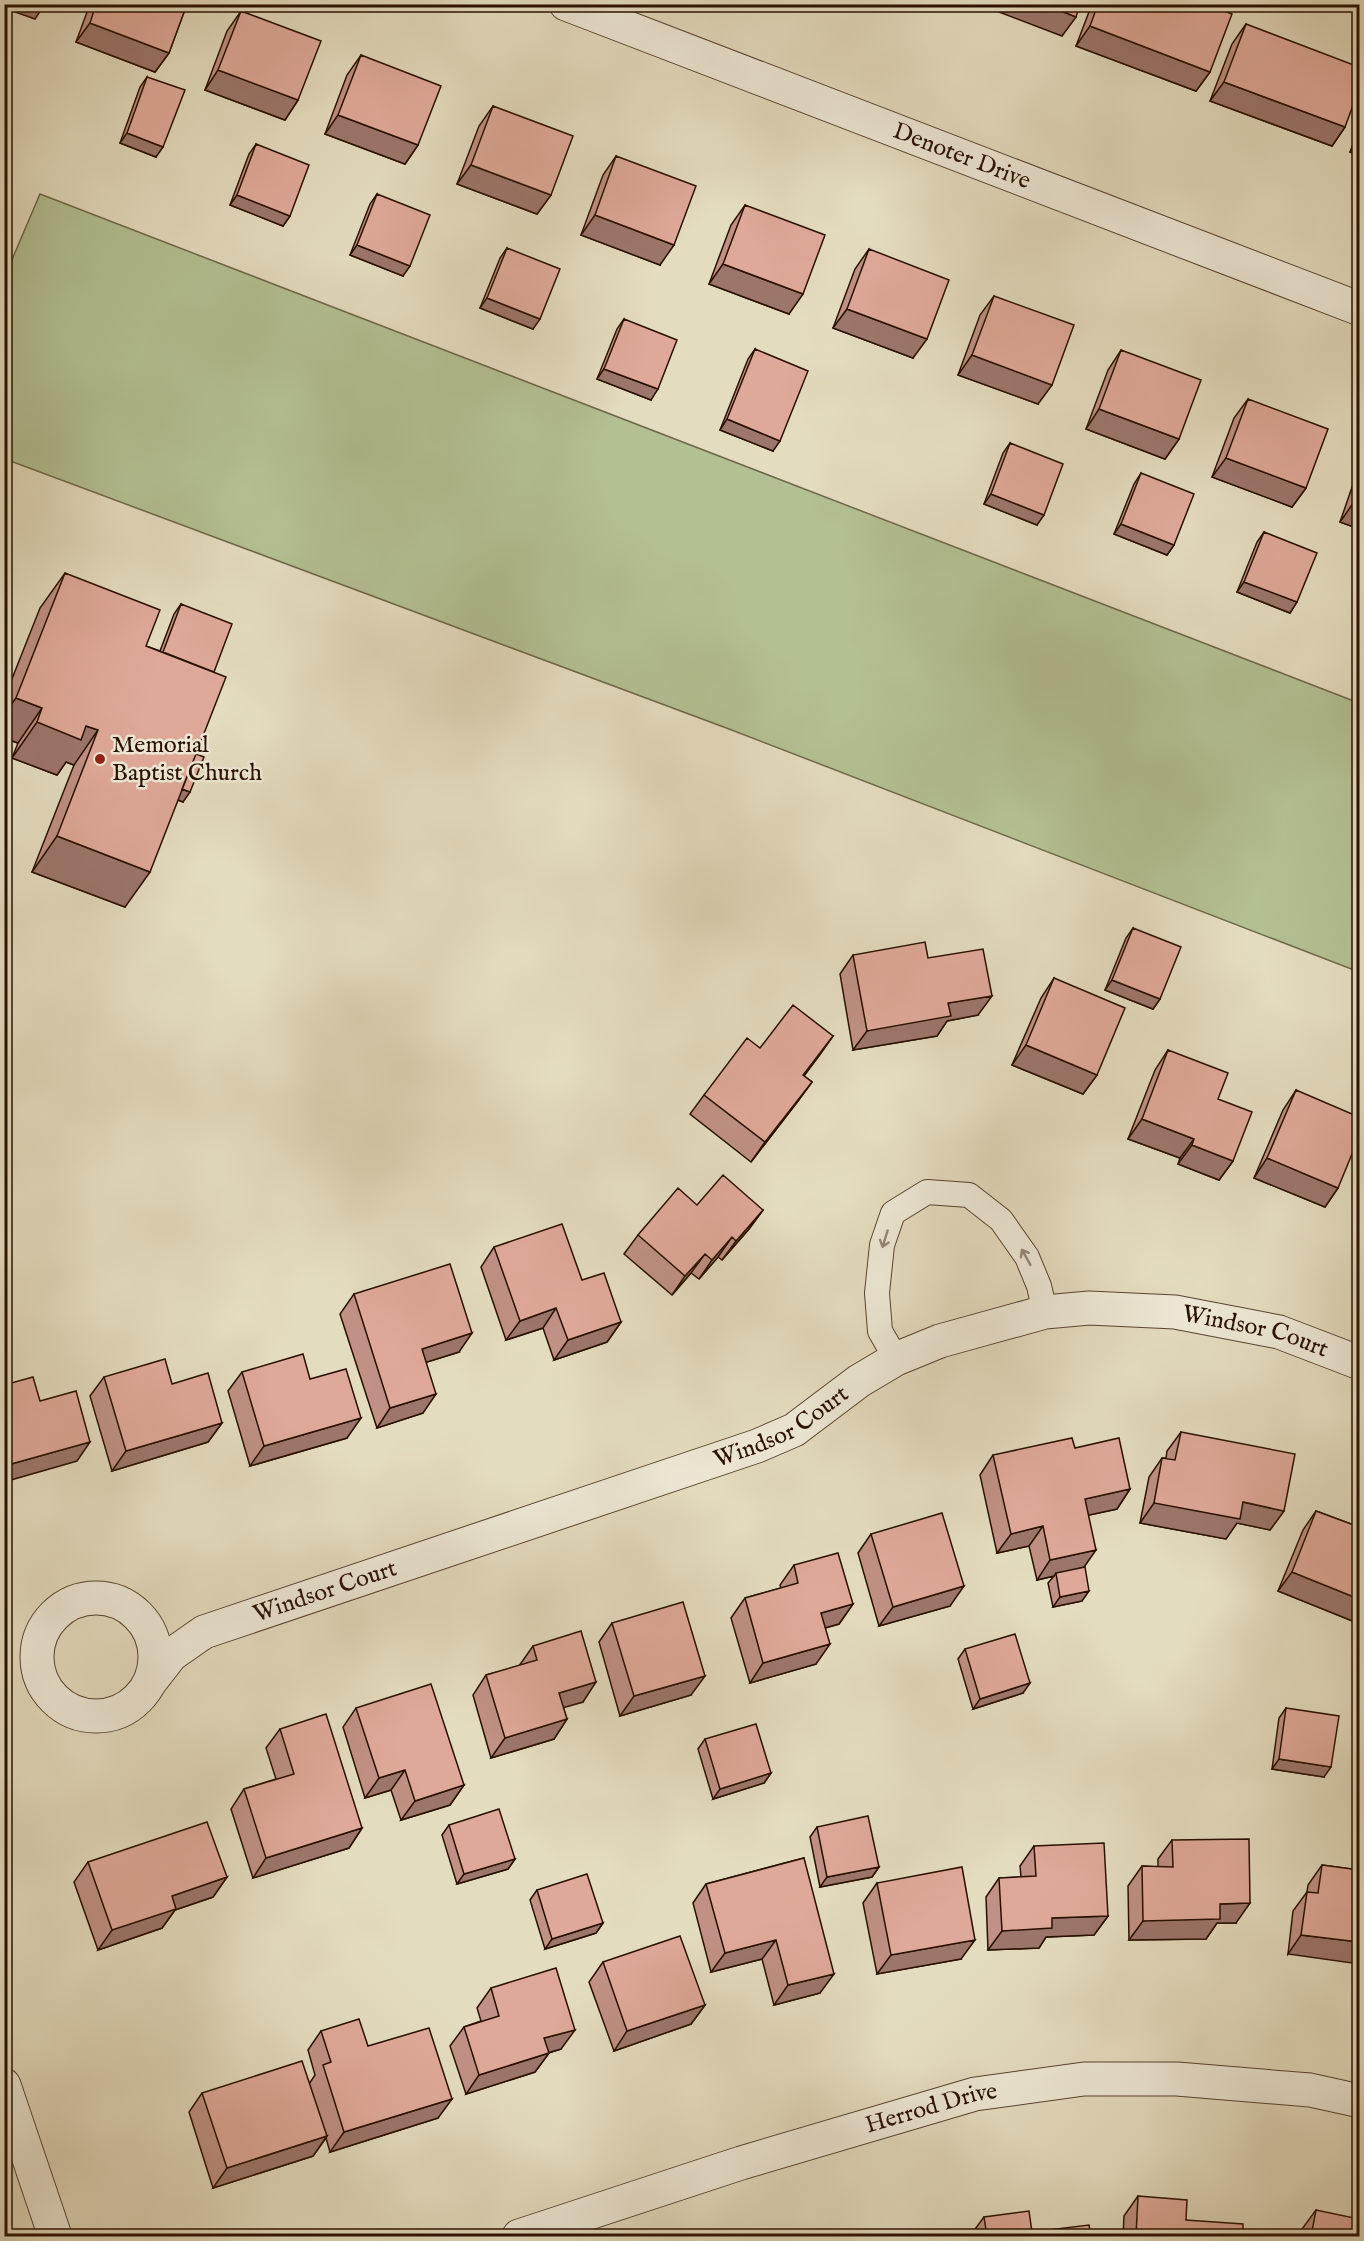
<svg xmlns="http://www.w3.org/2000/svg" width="1364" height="2241" font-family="'IM FELL English',serif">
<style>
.green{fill:#b3c093;stroke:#6e684a;stroke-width:1.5}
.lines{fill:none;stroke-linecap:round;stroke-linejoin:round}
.service-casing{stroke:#584330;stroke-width:26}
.minor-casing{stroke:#584330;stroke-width:35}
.tertiary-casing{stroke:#584330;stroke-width:35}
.service{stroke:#ede8d5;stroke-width:24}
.minor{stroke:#ede8d5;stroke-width:33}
.tertiary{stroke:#ede8d5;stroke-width:33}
.wall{fill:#c09184;stroke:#291000;stroke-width:1.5}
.shaded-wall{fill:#9c766b;stroke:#291000;stroke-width:1.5}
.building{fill:#dfa999;stroke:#291000;stroke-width:1.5}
.oneway{stroke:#958775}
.poi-dot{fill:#8f2418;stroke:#ede8d5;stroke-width:2}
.labels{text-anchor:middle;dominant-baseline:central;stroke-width:5;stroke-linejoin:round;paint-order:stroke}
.street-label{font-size:24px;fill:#291000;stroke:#ede8d5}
.poi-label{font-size:24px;fill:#291000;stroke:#ede8d5;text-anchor:start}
</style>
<rect width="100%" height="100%" fill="#e4dcbf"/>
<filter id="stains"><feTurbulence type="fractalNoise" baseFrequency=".00333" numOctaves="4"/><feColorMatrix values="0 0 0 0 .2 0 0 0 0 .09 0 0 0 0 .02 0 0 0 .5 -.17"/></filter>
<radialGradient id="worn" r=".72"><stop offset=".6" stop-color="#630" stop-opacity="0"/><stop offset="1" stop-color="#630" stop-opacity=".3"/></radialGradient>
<path class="green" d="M40,194L1359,703V972L729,729L5,459V276Z"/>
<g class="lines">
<defs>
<path id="service" d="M896,1359L880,1331L877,1293L882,1245L893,1213L927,1192L969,1195L1001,1220L1027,1257L1039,1286L1045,1312"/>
<g id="minor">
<path id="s1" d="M566,4L1360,309"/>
<circle cx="96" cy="1657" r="59"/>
<path id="s2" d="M150,1682L171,1655L204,1632L757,1446L794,1430L859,1381L896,1359L940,1341L1045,1312L1089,1308L1175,1312L1279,1332L1360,1363"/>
<path id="s3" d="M519,2236L741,2163L975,2094L1084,2079H1177L1310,2090L1360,2101"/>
</g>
<path id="tertiary" d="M4,2085L55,2236"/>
</defs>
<use href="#service" class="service-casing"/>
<use href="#minor" class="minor-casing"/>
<use href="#tertiary" class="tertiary-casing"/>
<use href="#service" class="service"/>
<use href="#minor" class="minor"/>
<use href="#tertiary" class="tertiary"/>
</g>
<path class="wall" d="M90,4H187L169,53L155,72L76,42Z
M1092,4H1206L1210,72L1196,91L1076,46Z
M241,11L298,100L285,120L205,90L227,31Z
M1246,24L1345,127L1332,146L1210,101L1232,44Z
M361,55L418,145L405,164L325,134L347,75Z
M147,77L156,157L120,143L140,87Z
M493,106L551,195L537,214L457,184L479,126Z
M1359,128V155L1350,152Z
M256,144L290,216L283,226L230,205L249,154Z
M616,156L660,265L581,235L603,175Z
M377,194L403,276L350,255L370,204Z
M745,205L789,314L709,284L731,225Z
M507,248L533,329L480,308L500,258Z
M869,249L913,358L833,328L855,269Z
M994,296L1038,404L958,375L980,315Z
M624,319L651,400L597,379L617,329Z
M755,349L773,451L720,430L748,359Z
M1121,350L1179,439L1165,459L1086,429L1108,370Z
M1248,399L1306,488L1292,507L1212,477L1234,418Z
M1010,443L1037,525L984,504L1003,453Z
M1359,467V529L1340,522Z
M1141,473L1174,545L1167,555L1114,534L1134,484Z
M1264,532L1297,602L1290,613L1237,592L1257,542Z
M65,573L146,646L160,651L174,614L181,604L214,672L196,754L183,802L178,800L125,907L32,872L74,765L66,762L57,775L12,758L18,743L4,738V699L40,608Z
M1133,928L1160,999L1153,1009L1105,990L1126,938Z
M853,955L928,958L978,1015L947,1021L937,1036L853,1050L840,974Z
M1054,978L1097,1075L1083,1094L1012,1065L1041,998Z
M833,1036L804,1076L812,1082L798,1101L751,1162L690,1114L704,1095L760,1048Z
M1168,1050L1218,1099L1233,1161L1219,1180L1178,1164L1180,1158L1128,1139L1155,1070Z
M1359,1071V1087L1354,1085Z
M1296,1090L1338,1188L1325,1207L1254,1178L1283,1110Z
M697,1205L763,1210L749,1229L722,1260L718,1257L699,1279L691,1273L672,1295L624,1254L638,1235Z
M494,1247L582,1280L621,1322L607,1342L554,1360L543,1328L506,1340L481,1267Z
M354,1294L459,1352L426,1362L423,1413L377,1428L340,1314Z
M242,1372L310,1379L347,1438L250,1466L228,1391Z
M104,1377L172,1384L222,1423L208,1442L112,1471L90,1396Z
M1181,1432L1284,1511L1270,1530L1237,1523L1226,1539L1140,1523L1149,1477L1162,1458H1166L1167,1451Z
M1075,1448L1130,1489L1117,1509L1088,1515L1084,1568L1082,1601L1053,1607L1048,1583L1054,1576L1037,1580L1029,1546L997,1553L980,1475L993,1455Z
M1316,1511L1354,1525L1359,1512V1615L1355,1622L1278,1591L1303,1530Z
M871,1534L950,1606L879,1626L858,1553Z
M794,1565L853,1604L839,1624L825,1628L816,1664L750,1683L731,1618L745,1598L781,1588L780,1585Z
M612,1623L691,1695L620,1716L599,1642Z
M533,1646L583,1702L563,1707L567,1719L554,1739L491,1758L473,1695L486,1675L519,1666Z
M965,1649L1023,1693L973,1709L958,1659Z
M356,1708L464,1785L450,1805L401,1820L391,1790L365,1798L343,1727Z
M1286,1708L1324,1777L1272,1769L1279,1718Z
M280,1729L362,1828L349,1848L253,1878L231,1809L244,1789L276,1779L266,1748Z
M705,1739L771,1773L764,1783L713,1799L698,1749Z
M449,1825L515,1859L508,1869L457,1884L442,1835Z
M817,1827L879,1867L872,1877L820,1887L810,1837Z
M1172,1840L1236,1923H1217L1206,1939L1129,1940L1128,1886L1142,1866L1158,1867V1859Z
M1034,1846L1108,1916L1094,1935L1046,1937L1039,1948L988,1950L986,1897L999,1878L1021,1877L1020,1866Z
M804,1858L820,1993L774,2005L762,1959L711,1972L693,1903L706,1884Z
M88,1862L227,1877L213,1897L175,1910L162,1928L98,1950L74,1882Z
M1322,1865L1359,1870L1288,1954L1293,1911L1307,1892L1308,1885Z
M877,1883L961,1959L877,1974L863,1903Z
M537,1890L603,1923L596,1933L545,1949L530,1900Z
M603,1962L705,2005L691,2024L614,2051L589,1982Z
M491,1988L561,2049L549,2053L535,2072L466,2094L450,2046L464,2027L481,2021L477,2008Z
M321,2031L368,2046L438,2118L330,2152L326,2138L313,2156L213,2188L189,2112L202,2093L309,2084L315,2075L308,2050Z
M1138,2196L1186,2220L1243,2236H1123L1124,2216Z
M1316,2210L1359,2236H1301L1302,2229Z
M984,2217L1032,2232L1091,2236H970Z"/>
<path class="shaded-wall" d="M4,4H45L35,19L4,8Z
M978,4H1044L1076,17L1062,36Z
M90,23L169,53L155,72L76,42Z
M1090,26L1210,72L1196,91L1076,46Z
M218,70L298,100L285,120L205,90Z
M1224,82L1345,127L1332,146L1210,101Z
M338,115L418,145L405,164L325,134Z
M127,133L163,147L156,157L120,143Z
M1359,139V155L1350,152Z
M471,165L551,195L537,214L457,184Z
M237,195L290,216L283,226L230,205Z
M595,215L674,245L660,265L581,235Z
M357,245L410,266L403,276L350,255Z
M723,264L803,294L789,314L709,284Z
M487,298L540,319L533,329L480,308Z
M847,309L927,339L913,358L833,328Z
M972,355L1052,385L1038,404L958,375Z
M604,369L658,389L651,400L597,379Z
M1099,409L1179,439L1165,459L1086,429Z
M727,419L780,441L773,451L720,430Z
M1226,458L1306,488L1292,507L1212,477Z
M991,494L1044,515L1037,525L984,504Z
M1354,502L1359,504V529L1340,522Z
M1121,524L1174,545L1167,555L1114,534Z
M1244,582L1297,602L1290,613L1237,592Z
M16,698L42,708L18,743L4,738V714Z
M37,722L86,726L98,730L74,765L66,762L57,775L12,758Z
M175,786L190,792L183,802L168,796Z
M57,836L150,872L125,907L32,872Z
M1112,980L1160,999L1153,1009L1105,990Z
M992,996L978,1015L947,1021L937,1036L853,1050L867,1031L948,1003Z
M833,1036L819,1056L789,1095L803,1075Z
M1026,1045L1097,1075L1083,1094L1012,1065Z
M1359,1077V1087L1354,1085Z
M812,1082L798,1101L751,1162L765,1142Z
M1142,1119L1194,1139L1180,1158L1128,1139Z
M1192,1145L1233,1161L1219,1180L1178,1164Z
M1267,1158L1338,1188L1325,1207L1254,1178Z
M763,1210L749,1229L722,1260L736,1241Z
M732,1237L718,1257L699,1279L712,1260Z
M705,1254L691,1273L672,1295L685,1276Z
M556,1308L543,1328L506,1340L520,1321Z
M621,1322L607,1342L554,1360L568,1340Z
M472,1333L459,1352L408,1368L422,1349Z
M436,1394L423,1413L377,1428L390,1408Z
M361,1418L347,1438L250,1466L264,1446Z
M222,1423L208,1442L112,1471L126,1451Z
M90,1442L77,1461L4,1482V1466Z
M1130,1489L1117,1509L1071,1519L1085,1499Z
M1243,1502L1284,1511L1270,1530L1237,1523L1226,1539L1140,1523L1154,1503Z
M1043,1526L1029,1546L997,1553L1011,1534Z
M1096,1550L1082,1570L1056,1573L1054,1576L1037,1580L1050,1560Z
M1292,1572L1359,1599V1615L1355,1622L1278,1591Z
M964,1586L950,1606L879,1626L893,1607Z
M1089,1591L1082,1601L1053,1607L1060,1597Z
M853,1604L839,1624L807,1633L821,1613Z
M830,1644L816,1664L750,1683L763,1663Z
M705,1676L691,1695L620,1716L634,1696Z
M596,1682L583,1702L545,1713L559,1693Z
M1030,1683L1023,1693L973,1709L980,1699Z
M567,1719L554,1739L491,1758L505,1738Z
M1279,1759L1331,1767L1324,1777L1272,1769Z
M405,1770L391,1790L365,1798L379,1778Z
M771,1773L764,1783L713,1799L720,1789Z
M464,1785L450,1805L401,1820L415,1801Z
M362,1828L349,1848L253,1878L266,1858Z
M515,1859L508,1869L457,1884L464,1874Z
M879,1867L872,1877L820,1887L827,1877Z
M227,1877L213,1897L175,1910L162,1928L98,1950L112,1930L172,1896Z
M1250,1903L1236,1923H1217L1206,1939L1129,1940L1143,1921L1220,1904Z
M1108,1916L1094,1935L1046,1937L1039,1948L988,1950L1002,1931L1052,1918Z
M603,1923L596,1933L545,1949L552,1939Z
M1301,1935L1359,1942V1964L1288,1954Z
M776,1940L762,1959L711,1972L725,1953Z
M975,1940L961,1959L877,1974L891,1955Z
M834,1974L820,1993L774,2005L788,1985Z
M705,2005L691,2024L614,2051L627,2031Z
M575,2030L561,2049L530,2058L544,2038Z
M549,2053L535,2072L466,2094L479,2075Z
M452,2099L438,2118L330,2152L344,2132Z
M327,2136L313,2156L213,2188L227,2168Z"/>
<path class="building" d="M96,4H187L169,53L90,23Z
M1044,4H1080L1076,17Z
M1098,4H1206L1232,14L1210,72L1090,26Z
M241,11L321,41L298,100L218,70Z
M1246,24L1359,67V89L1345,127L1224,82Z
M361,55L441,86L418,145L338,115Z
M147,77L185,90L163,147L127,133Z
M493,106L573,136L551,195L471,165Z
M256,144L309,165L290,216L237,195Z
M616,156L696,186L674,245L595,215Z
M377,194L430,215L410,266L357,245Z
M745,205L825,235L803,294L723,264Z
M507,248L560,269L540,319L487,298Z
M869,249L949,280L927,339L847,309Z
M994,296L1074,325L1052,385L972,355Z
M624,319L677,340L658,389L604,369Z
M755,349L808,371L780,441L727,419Z
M1121,350L1201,380L1179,439L1099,409Z
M1248,399L1328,429L1306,488L1226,458Z
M1010,443L1063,464L1044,515L991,494Z
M1141,473L1194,494L1174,545L1121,524Z
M1359,486V504L1354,502Z
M1264,532L1317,553L1297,602L1244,582Z
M65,573L160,610L146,646L226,677L150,872L57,836L98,730L86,726L81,740L37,722L42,708L16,698Z
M181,604L232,624L214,672L163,652Z
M196,754L204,757L190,792L182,789Z
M1133,928L1181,947L1160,999L1112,980Z
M925,942L928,958L983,949L992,996L948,1003L951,1016L867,1031L853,955Z
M1054,978L1125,1008L1097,1075L1026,1045Z
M793,1005L833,1036L803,1075L812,1082L765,1142L704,1095L747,1038L760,1048Z
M1168,1050L1228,1073L1218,1099L1252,1112L1233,1161L1192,1145L1194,1139L1142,1119Z
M1296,1090L1359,1117V1137L1338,1188L1267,1158Z
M723,1175L763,1210L736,1241L732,1237L712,1260L705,1254L685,1276L638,1235L678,1188L697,1205Z
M562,1224L582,1280L604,1273L621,1322L568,1340L556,1308L520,1321L494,1247Z
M450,1264L472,1333L422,1349L436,1394L390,1408L354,1294Z
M303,1354L310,1379L346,1369L361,1418L264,1446L242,1372Z
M165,1359L172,1384L208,1373L222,1423L126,1451L104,1377Z
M33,1377L40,1401L76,1391L90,1442L4,1466V1385Z
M1181,1432L1295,1454L1284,1511L1243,1502L1240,1519L1154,1503L1162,1458L1175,1460Z
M1072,1438L1075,1448L1119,1438L1130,1489L1085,1499L1096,1550L1050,1560L1043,1526L1011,1534L993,1455Z
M1316,1511L1359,1527V1526V1599L1292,1572Z
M942,1513L964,1586L893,1607L871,1534Z
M838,1553L853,1604L821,1613L830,1644L763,1663L745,1598L798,1583L794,1565Z
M1085,1567L1089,1591L1060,1597L1056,1573Z
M683,1602L705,1676L634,1696L612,1623Z
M581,1631L596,1682L559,1693L567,1719L505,1738L486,1675L537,1660L533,1646Z
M1015,1634L1030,1683L980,1699L965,1649Z
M431,1684L464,1785L415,1801L405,1770L379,1778L356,1708Z
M1286,1708L1339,1716L1331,1767L1279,1759Z
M326,1714L362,1828L266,1858L244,1789L294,1774L280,1729Z
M756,1724L771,1773L720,1789L705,1739Z
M499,1809L515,1859L464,1874L449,1825Z
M868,1816L879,1867L827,1877L817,1827Z
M207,1822L227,1877L172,1896L176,1909L112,1930L88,1862Z
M1249,1839L1250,1903L1220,1904V1919L1143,1921L1142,1866L1173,1867L1172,1840Z
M1104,1843L1108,1916L1052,1918V1928L1002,1931L999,1878L1036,1876L1034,1846Z
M804,1858L834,1974L788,1985L776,1940L725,1953L706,1884Z
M1322,1865L1359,1870V1942L1301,1935L1307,1892L1318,1893Z
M962,1867L975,1940L891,1955L877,1883Z
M587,1874L603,1923L552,1939L537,1890Z
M680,1936L705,2005L627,2031L603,1962Z
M556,1968L575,2030L544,2038L549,2053L479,2075L464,2027L499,2016L491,1988Z
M359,2019L368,2046L429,2028L452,2099L344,2132L323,2065L331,2062L321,2031Z
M302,2061L327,2136L227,2168L202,2093Z
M1138,2196L1187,2200L1186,2220L1243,2224V2236H1136Z
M1316,2210L1359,2219V2236H1311Z
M1029,2211L1032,2232L1089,2225L1091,2236H987L984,2217Z"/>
<defs><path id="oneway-shaft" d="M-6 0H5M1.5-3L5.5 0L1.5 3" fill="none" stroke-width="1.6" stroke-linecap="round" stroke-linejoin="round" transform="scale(1.5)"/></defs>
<g class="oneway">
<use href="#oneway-shaft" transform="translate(885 1239) rotate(107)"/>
<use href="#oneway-shaft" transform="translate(1026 1257) rotate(-119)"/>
</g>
<circle class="poi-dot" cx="100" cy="759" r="6"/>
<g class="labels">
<g class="street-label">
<text stroke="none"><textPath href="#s1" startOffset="424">Denoter Drive</textPath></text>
<text stroke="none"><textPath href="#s2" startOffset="1192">Windsor Court</textPath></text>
<text stroke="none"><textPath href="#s2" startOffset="688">Windsor Court</textPath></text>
<text stroke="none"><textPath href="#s2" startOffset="202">Windsor Court</textPath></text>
<text stroke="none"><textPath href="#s3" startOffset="432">Herrod Drive</textPath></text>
</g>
<g class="poi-label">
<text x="112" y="745">Memorial<tspan x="112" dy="28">Baptist Church</tspan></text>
</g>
</g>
<rect width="1364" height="2241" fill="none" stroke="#e4dcbf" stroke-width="24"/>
<rect x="6" y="6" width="1352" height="2229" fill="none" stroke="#291000" stroke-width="3"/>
<rect x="12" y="12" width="1340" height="2217" fill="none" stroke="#291000" stroke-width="1.5"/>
<rect width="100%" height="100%" filter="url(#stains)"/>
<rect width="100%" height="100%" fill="url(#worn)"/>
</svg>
